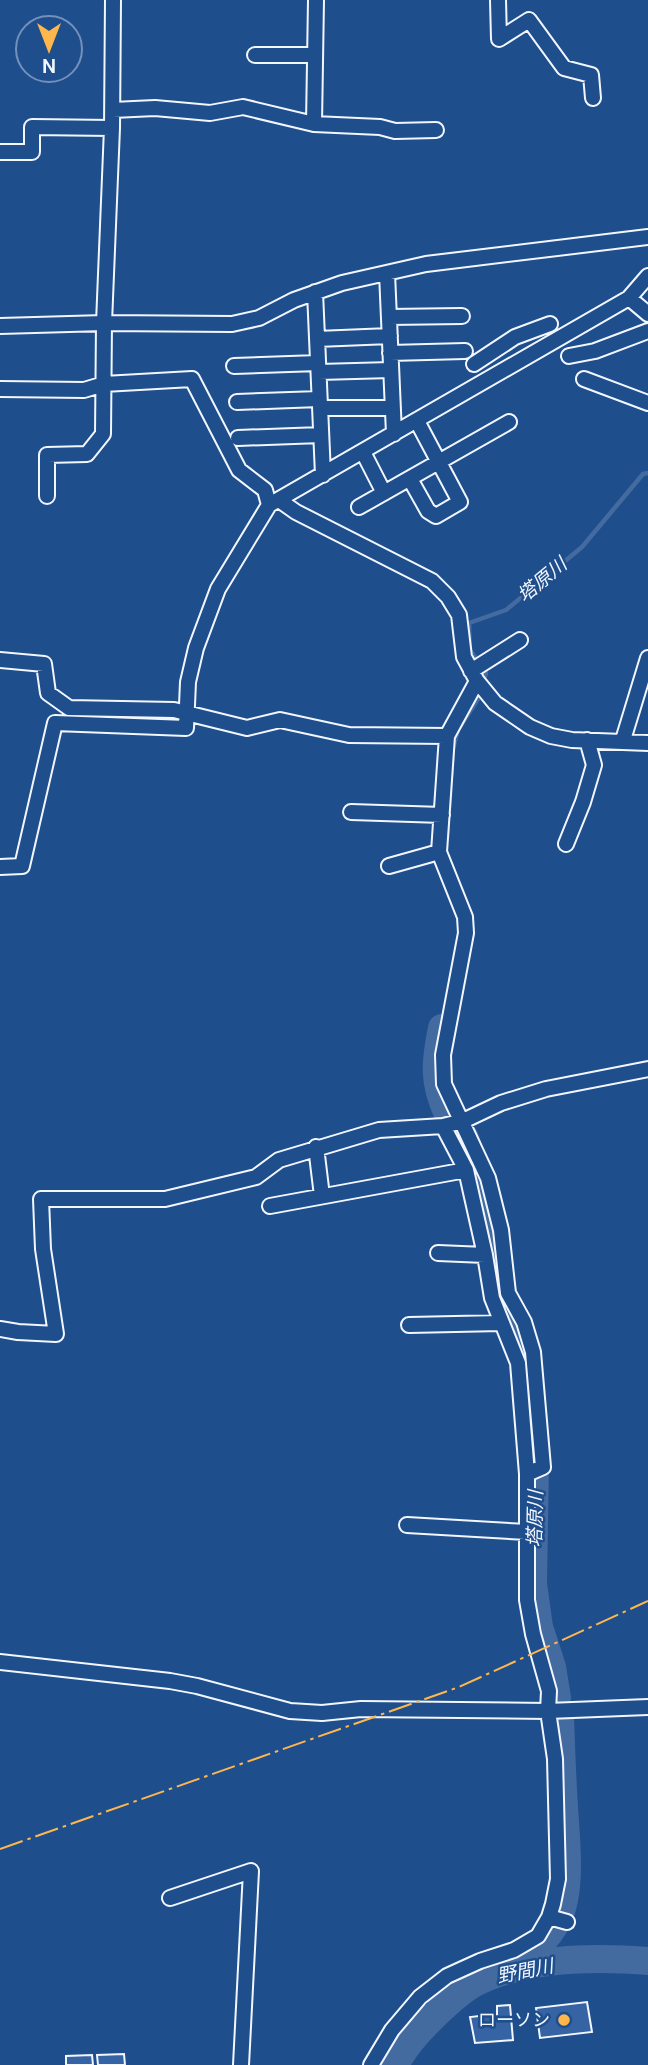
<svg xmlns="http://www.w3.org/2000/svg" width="648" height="2065" font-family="'DM Sans','Noto Sans JP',sans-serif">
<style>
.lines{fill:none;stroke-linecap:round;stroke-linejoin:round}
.stream{stroke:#446ba0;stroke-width:4.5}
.river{stroke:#446ba0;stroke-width:28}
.building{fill:#3563a3;stroke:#f2f6ff;stroke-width:2}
.minor-casing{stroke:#f2f6ff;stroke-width:18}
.minor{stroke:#1f4e8c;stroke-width:14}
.power{stroke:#ffb74d;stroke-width:2;stroke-dasharray:24 5 3.5 5;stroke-linecap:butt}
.poi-dot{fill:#ffb74d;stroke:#1f4e8c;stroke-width:2.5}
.labels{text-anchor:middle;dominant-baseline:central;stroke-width:5;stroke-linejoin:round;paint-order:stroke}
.poi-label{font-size:18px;fill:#f2f6ff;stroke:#1f4e8c;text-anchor:end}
.water-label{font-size:19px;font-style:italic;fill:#f2f6ff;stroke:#1f4e8c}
</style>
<rect width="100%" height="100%" fill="#1f4e8c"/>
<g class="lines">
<path class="stream" d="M483,683L486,673L470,650L469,623L506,610L582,547L643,474L648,473
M447,838L453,749L458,730L478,699"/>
<path class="river" d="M442,1028C435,1062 433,1082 448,1114
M465,1138L488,1209L504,1299L514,1319
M522,1339L535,1464L533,1584L539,1627L552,1667L557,1698
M510,1968C530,1955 547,1941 558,1919C572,1889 566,1840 564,1807C562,1777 561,1746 560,1716
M395,2065C403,2049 415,2035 428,2022C441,2009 456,1994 473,1984C524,1957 592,1957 648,1961"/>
</g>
<path class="building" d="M587,2002L592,2032L540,2038L536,2008Z
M510,2005L513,2040L475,2043L470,2017L497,2014V2006Z
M124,2054L125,2065H98L97,2055Z
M92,2055L93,2065H66V2056Z"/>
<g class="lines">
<defs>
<path id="minor" d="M498,0L499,39L529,20L564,68L591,75L593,98
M255,55H315
M113,110L155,108L210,113L243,107L314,124L380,127L395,131L436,130
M314,124L316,0
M0,152H32V127L112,128
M387,273L394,434
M315,292L323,475
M629,298L648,314
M389,317L462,316
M0,326L104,323L232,324L259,318L294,300L342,283L426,264L648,237
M317,339L390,336
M390,353L465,351
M569,356L595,351L648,331
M474,364L515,337L550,324
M234,366L318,363
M319,372L391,370
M584,379L648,403
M0,389L84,390L104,384L192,379L239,470L265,490L269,505
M237,402L319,399
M320,408H393
M238,438L321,435
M363,452L384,493
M410,479L428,511L436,516L460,502L417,421
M47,496V455L87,454L103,434L104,323L112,128L113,0
M279,500L296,512L432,581L448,597L459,615L464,657L477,681L495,703L530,727L551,736L572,740L648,743
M359,507L509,422
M0,660L44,664L48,693L69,708L174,710L247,728L280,720L349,735L447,736
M471,671L520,640
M623,740L648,658
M351,812L442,815
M566,844L583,802L594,765L587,740
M389,866L439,852
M0,867L22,866L55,723L186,728L188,682L196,648L218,589L269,505L629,298L648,276
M443,1126L466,1170L485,1255L492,1298L518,1363L527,1474
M316,1147L322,1196
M270,1206L466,1170
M438,1253L485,1255
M409,1325L501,1323
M0,1329L18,1332L56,1334L43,1249L41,1199H165L256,1177L279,1160L379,1130L443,1126L463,1121L501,1103L546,1089L648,1069
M407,1525L527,1532
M0,1662L170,1681L197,1686L290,1711L322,1713L361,1709L548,1711L648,1707
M170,1898L251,1871L241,2065
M549,1917L567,1922
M371,2065L392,2030L420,1997L447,1976L480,1961L514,1950L538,1936L549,1917L553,1904L558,1879L555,1759L548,1711L549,1691L533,1634L527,1600V1474L543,1467L533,1352L524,1322L508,1293L501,1230L488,1178L444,1084L443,1055L466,933L465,917L439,852L447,736L477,681"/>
</defs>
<use href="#minor" class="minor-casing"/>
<use href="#minor" class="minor"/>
<path class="power" d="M0,1849L459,1687L648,1601"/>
</g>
<circle class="poi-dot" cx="564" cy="2020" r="7"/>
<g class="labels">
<g class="poi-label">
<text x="550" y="2020">ローソン</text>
</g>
<g class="water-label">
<text transform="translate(542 580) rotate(-40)">塔原川</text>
<text transform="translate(535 1519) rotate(-89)">塔原川</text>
<text transform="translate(525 1971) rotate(-11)">野間川</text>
</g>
</g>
<g transform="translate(49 49) rotate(180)"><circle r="33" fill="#1f4e8c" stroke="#7391ba" stroke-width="2"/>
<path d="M0-5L12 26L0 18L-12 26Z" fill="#ffb74d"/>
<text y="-10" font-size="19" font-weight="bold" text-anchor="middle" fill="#f2f6ff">N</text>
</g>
</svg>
